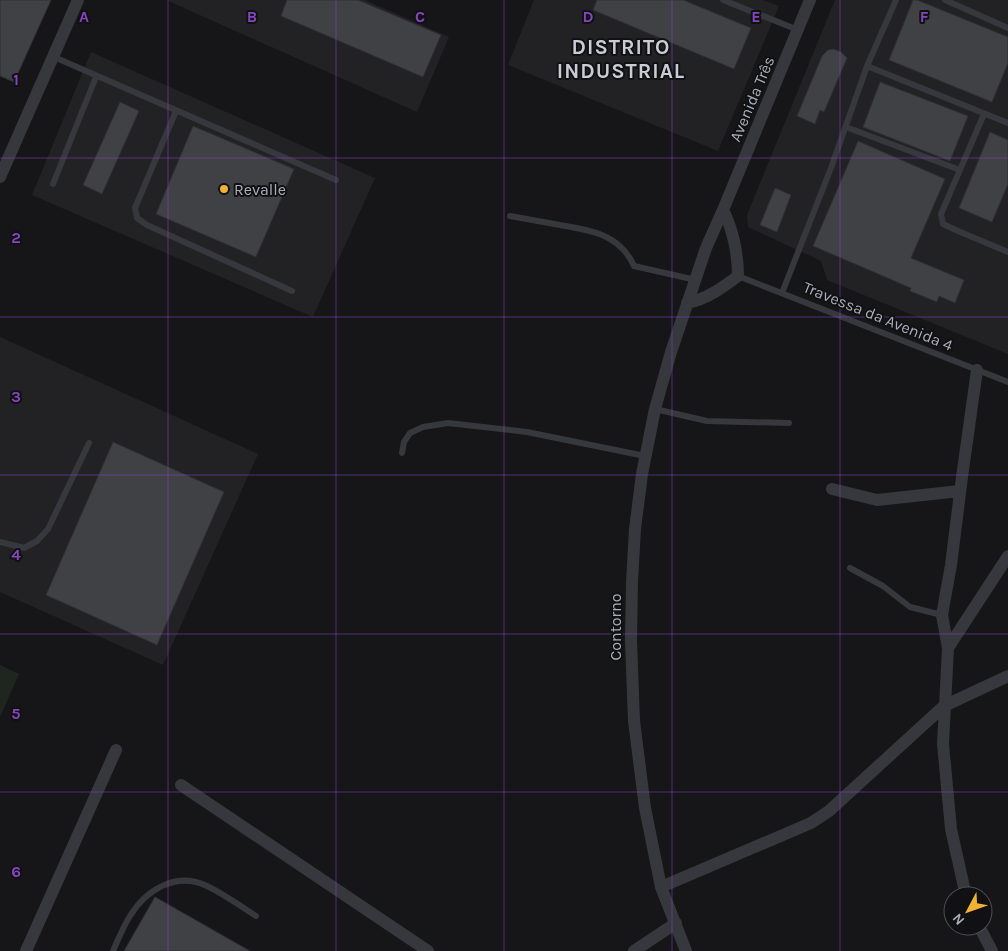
<svg xmlns="http://www.w3.org/2000/svg" width="1008" height="951" font-family="Karla,sans-serif">
<style>
.built{fill:#222225}
.green{fill:#1e261f}
.building{fill:#404145;stroke:#303034}
.lines{fill:none;stroke-linecap:round;stroke-linejoin:round}
.service{stroke:#37383d;stroke-width:6}
.minor{stroke:#37383d;stroke-width:12}
.grid{fill:none;stroke:#8446be;stroke-width:1;stroke-opacity:0.55}
.poi-dot{fill:#f2b134;stroke:#111113;stroke-width:2}
.labels{text-anchor:middle;dominant-baseline:central;stroke-width:4;stroke-linejoin:round;paint-order:stroke}
.street-label{font-size:16px;fill:#a8adb8;stroke:#111113}
.poi-label{font-size:16px;fill:#a8adb8;stroke:#111113;text-anchor:start}
.district-label{font-size:21px;font-weight:bold;letter-spacing:1px;fill:#c9ccd4;stroke:#111113}
.grid-label{font-size:16px;text-anchor:middle;font-weight:bold;fill:#8446be;stroke:#111113;stroke-width:4;stroke-linejoin:round;paint-order:stroke}
</style>
<rect width="100%" height="100%" fill="#161618"/>
<path class="built" d="M166,0H365L449,37L417,112Z
M534,0H763L779,6L718,151L508,65Z
M835,0H1008V354L827,280L821,261L748,227L747,215Z
M91,52L375,178L313,317L32,195Z
M0,337L258,454L163,665L0,592Z"/>
<path class="green" d="M0,665L19,674L0,717Z"/>
<path class="building" d="M0,0H51L14,82L0,76Z
M287,0H358L441,35L423,77L281,16Z
M597,0H683L751,28L734,69L593,10Z
M913,0H917L1008,37V63L992,102L889,60Z
M833,49L841,52L847,58L824,112L820,110L815,124L797,116L822,56L828,50Z
M880,82L968,116L950,161L863,127Z
M120,102L139,111L102,194L83,185Z
M193,126L294,169L256,257L156,214Z
M990,132L1008,140V184L992,222L959,208Z
M858,141L945,179L911,258L964,280L955,303L939,296L937,302L910,291L911,288L813,246Z
M775,188L791,195L777,232L760,225Z
M113,442L224,492L157,645L46,595Z
M155,897L250,951H124Z"/>
<g class="lines">
<path class="service" d="M723,0L798,30
M945,0L1008,28
M54,57L336,180
M867,66L1008,123
M176,111L135,208L137,218L147,225L292,291
M984,114L941,214L943,224L958,231L1008,252
M846,127L960,170
M53,184L96,77
M510,216C527,219 543,222 560,225C590,230 620,234 634,266L696,280
M738,276L1008,382
M782,293L831,168L867,66L896,0
M655,409L707,421L789,423
M402,453L404,442L410,433L423,427L448,423L527,432L645,456
M0,542L24,548L37,541L48,529L89,443
M850,568L883,586L910,607L942,615
M113,951C118,940 123,927 130,916C146,890 176,871 207,886C224,894 240,906 256,916"/>
<path class="minor" d="M0,177L78,0
M687,303C707,299 722,288 738,276C738,255 733,229 723,210
M832,489L877,500L960,491
M948,648L1008,556
M181,785L428,951
M661,887L811,823L829,811L944,706L1008,676
M966,896L951,829L943,744L948,648L942,615L951,565L962,477L977,370
M979,926L992,951
M26,951L116,750
M634,951L676,923
M686,951L661,887L645,808L634,721L631,640L632,582L635,529L642,474L655,409L671,352L706,248L723,210L810,0"/>
</g>
<path class="grid" d="M168,0V951M336,0V951M504,0V951M672,0V951M840,0V951M0,158H1008M0,317H1008M0,475H1008M0,634H1008M0,792H1008"/>
<circle class="poi-dot" cx="224" cy="189" r="5"/>
<g class="labels">
<g class="street-label">
<text transform="translate(752 99) rotate(-67)">Avenida Três</text>
<text transform="translate(878 316) rotate(22)">Travessa da Avenida 4</text>
<text transform="translate(615 627) rotate(-90)">Contorno</text>
</g>
<g class="poi-label">
<text x="234" y="189">Revalle</text>
</g>
<g class="district-label">
<text x="621" y="47">DISTRITO<tspan x="621" dy="24">INDUSTRIAL</tspan></text>
</g>
</g>
<g class="grid-label">
<text x="84" y="22">A</text>
<text x="252" y="22">B</text>
<text x="420" y="22">C</text>
<text x="588" y="22">D</text>
<text x="756" y="22">E</text>
<text x="924" y="22">F</text>
<text x="16" y="85">1</text>
<text x="16" y="243">2</text>
<text x="16" y="402">3</text>
<text x="16" y="560">4</text>
<text x="16" y="719">5</text>
<text x="16" y="877">6</text>
</g>
<g transform="translate(968 911) rotate(229)"><circle r="24" fill="#111113" stroke="#4d4f55"/>
<path d="M0-4L9 19L0 12L-9 19Z" fill="#f2b134"/>
<text y="-8" font-size="14" font-weight="bold" text-anchor="middle" fill="#a8adb8">N</text>
</g>
</svg>
